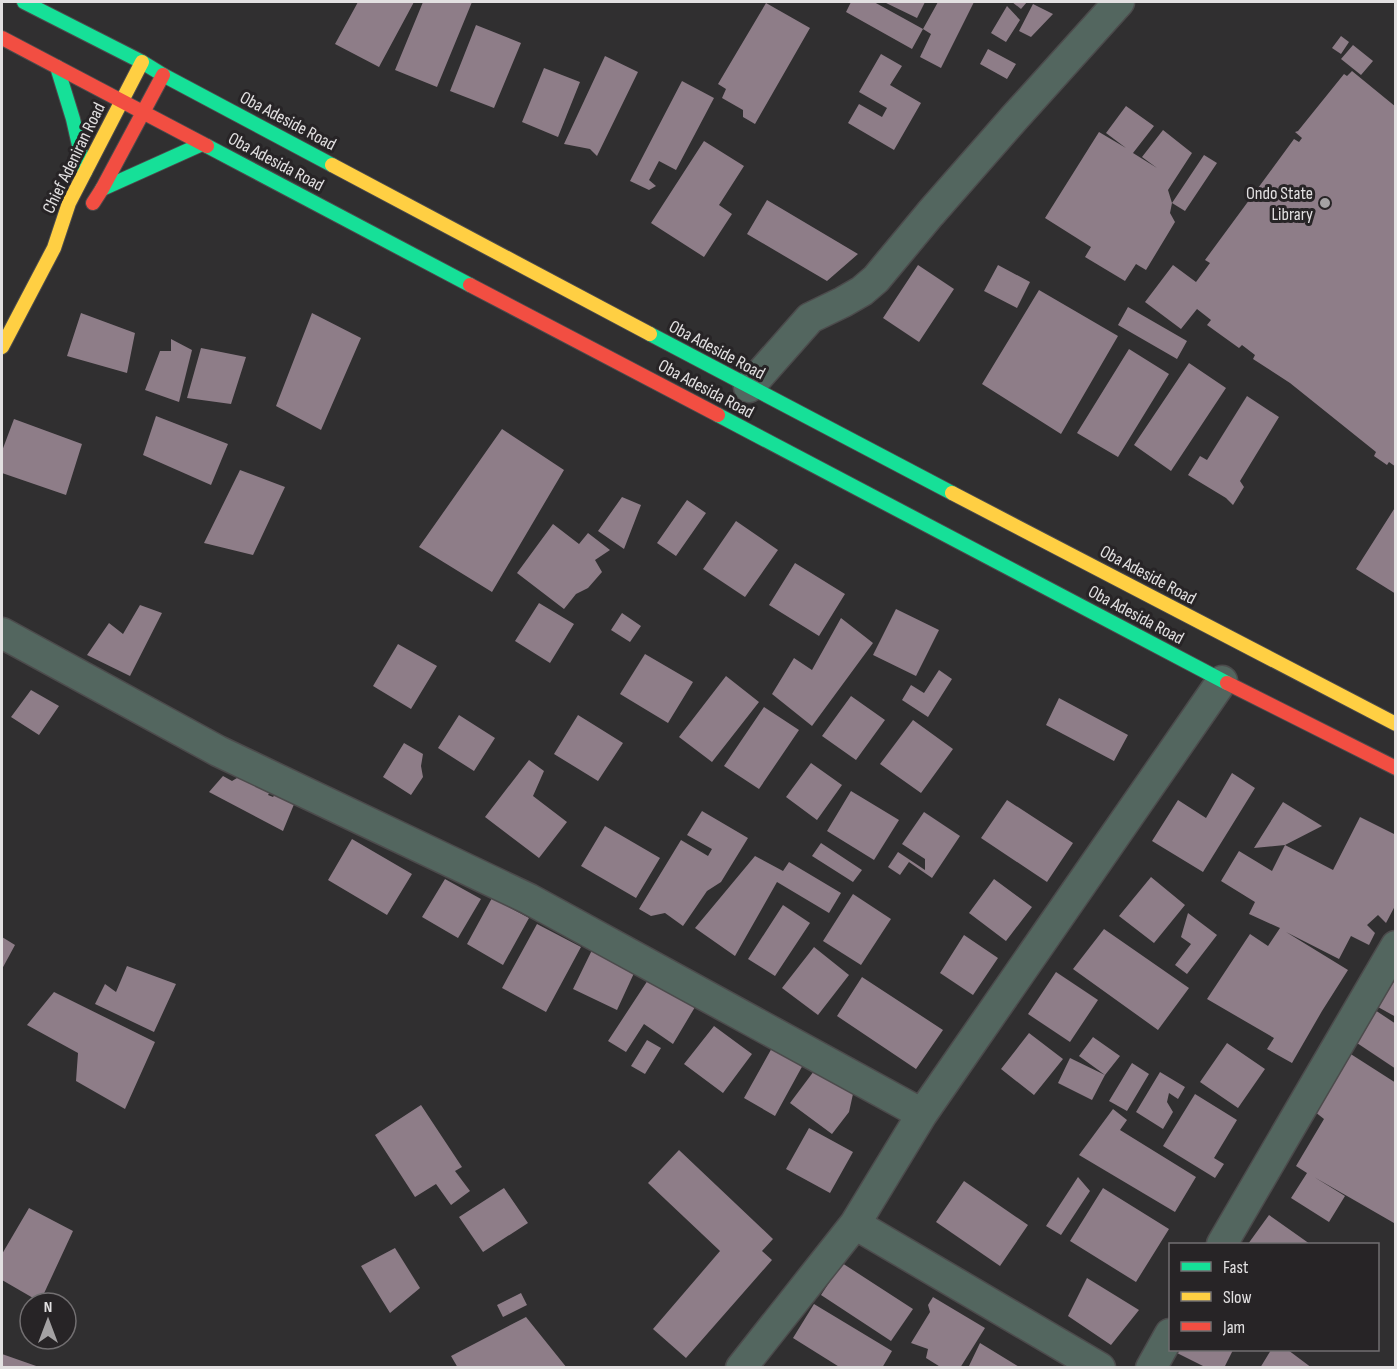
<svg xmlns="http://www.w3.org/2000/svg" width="1397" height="1369" font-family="'Sofia Sans Condensed',sans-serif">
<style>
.building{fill:#8e7d88}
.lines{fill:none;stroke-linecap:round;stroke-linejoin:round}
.street-casing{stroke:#4c4b4c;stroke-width:33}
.fast-casing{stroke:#4c4b4c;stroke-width:16}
.slow-casing{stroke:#4c4b4c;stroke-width:16}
.jam-casing{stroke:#4c4b4c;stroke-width:16}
.street{stroke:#53665f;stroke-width:30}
.fast{stroke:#16e098;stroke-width:14}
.slow{stroke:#ffcf43;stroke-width:14}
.jam{stroke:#f24e42;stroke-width:14}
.poi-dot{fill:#a4a2a3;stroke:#272426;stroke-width:2}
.labels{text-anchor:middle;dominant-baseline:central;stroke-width:6;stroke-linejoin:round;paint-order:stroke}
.street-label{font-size:18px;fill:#e2e0e1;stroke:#272426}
.poi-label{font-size:18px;fill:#e2e0e1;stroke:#272426;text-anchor:end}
</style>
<rect width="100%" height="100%" fill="#302f30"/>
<path class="building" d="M358,2H414L379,67L335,44Z
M423,2H472L437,87L395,70Z
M851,2H874L923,29L912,49L846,12Z
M884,2H925L917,18Z
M938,2H974L941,68L920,57L931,34L923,29Z
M1012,2H1027L1021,9Z
M766,3L810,28L755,124L743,117V110L722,98L726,89L718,84Z
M1033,4L1053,14L1031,37L1019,31Z
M1007,6L1020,20L1006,42L991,33Z
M476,25L521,43L494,108L450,91Z
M1341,36L1349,42L1341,54L1332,48Z
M1353,45L1373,61L1361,75L1341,59Z
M988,49L1016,64L1007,79L980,64Z
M881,54L902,66L890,85L921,103L894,150L848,123L859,104L882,117L887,108L859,92Z
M605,56L638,72L597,156L590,149L564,144Z
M544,68L580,82L558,137L522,122Z
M1352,71L1396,107V467L1389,462L1387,465L1374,456L1376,452L1290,383L1253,359L1255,355L1242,345L1239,348L1207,325L1211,320L1197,309L1181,329L1145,302L1173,265L1196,282L1210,263L1205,260L1294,139L1299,142L1302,138L1295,132L1298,131L1344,74L1347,76Z
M682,81L714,98L676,170L659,161L649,180L656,186L649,190L630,181Z
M1126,106L1154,126L1133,153L1157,168L1142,157L1163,130L1192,153L1168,190L1172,203L1170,213L1175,222L1146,270L1136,264L1125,281L1085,257L1091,247L1045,218L1099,132L1126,148L1106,133Z
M704,141L744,166L719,205L732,214L704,257L651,223Z
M1204,155L1217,163L1185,211L1172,203Z
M767,200L858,254L827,281L747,234Z
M918,265L954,289L919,342L883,318Z
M998,265L1030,282L1017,308L984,291Z
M1039,290L1118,336L1061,434L982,384Z
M1128,307L1187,341L1177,359L1118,325Z
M81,313L135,333L127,373L67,356Z
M312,313L361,338L321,430L276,406Z
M171,339L192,350L179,402L145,390L160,351H171Z
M201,348L246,357L231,404L187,398Z
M1129,349L1169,374L1118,457L1077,433Z
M1189,363L1226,388L1171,471L1134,445Z
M1247,396L1279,417L1240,481L1244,487L1233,505L1226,498L1188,475L1200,456L1207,460Z
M156,416L228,444L211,485L143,455Z
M14,419L82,444L66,495L2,473V451Z
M502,429L564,470L492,592L419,547Z
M240,470L285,487L253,555L204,543Z
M622,497L641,505L624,549L598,531Z
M687,500L706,513L676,556L657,543Z
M1396,506V594L1356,569Z
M736,521L778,550L745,597L703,569Z
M553,524L579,544L588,533L610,550L595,560L602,572L588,588L576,594L564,609L517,573Z
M795,563L845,594L819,636L769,605Z
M539,603L574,624L550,663L515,641Z
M140,605L162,613L130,676L87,655L109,623L123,634Z
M896,609L939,630L916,676L873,655Z
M622,613L641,626L630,642L611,630Z
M841,618L873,643L812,726L772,694L794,658L812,670Z
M398,644L437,666L411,709L373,686Z
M645,654L693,682L668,723L620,694Z
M939,670L952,679L928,717L902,700L911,685L924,693Z
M726,676L759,702L712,762L679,737Z
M31,690L59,706L39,735L11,717Z
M851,696L885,720L856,760L822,736Z
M1059,698L1128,735L1114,761L1046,725Z
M764,707L799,730L759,789L724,766Z
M459,715L495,738L474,771L438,748Z
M578,715L623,743L598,781L554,754Z
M913,720L953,749L921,793L880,764Z
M404,743L423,754L421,766L423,777L411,795L383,777Z
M529,760L544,771L533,796L567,822L539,858L485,817Z
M811,763L842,785L817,820L786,797Z
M1232,773L1255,788L1203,872L1152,841L1178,800L1206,818Z
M242,775L273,787L268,795L273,797L278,791L297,797L283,831L209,792L223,776L232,781Z
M851,791L899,820L874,860L827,831Z
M1007,800L1073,843L1047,882L981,838Z
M1283,802L1322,826L1285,845L1333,870L1360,817L1396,835V904L1386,923L1378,915L1367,925L1375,933L1369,945L1351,936L1339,959L1286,932L1348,970L1322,1011L1292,1063L1267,1049L1274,1038L1207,999L1250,934L1268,946L1280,928L1249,914L1255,902L1221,881L1239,851L1272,871L1285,845L1254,848Z
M702,811L748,838L721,882L707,891L683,926L665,913L651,916L639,909L681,840L708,856L712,849L687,835Z
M924,812L960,836L932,878L909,862L900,875L888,867L898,852L925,870V859L902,844Z
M605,826L660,858L636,898L581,866Z
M352,839L412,874L387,915L328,880Z
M821,843L862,870L853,882L812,856Z
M755,856L783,871L789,862L841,893L829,913L777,882L735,956L695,928Z
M1151,877L1185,905L1154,943L1119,916Z
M445,879L481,899L458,938L422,917Z
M994,879L1032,907L1006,941L969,913Z
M853,894L891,919L861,965L823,941Z
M492,898L529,918L503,965L467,944Z
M783,905L810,923L775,976L748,959Z
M1188,913L1217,935L1187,974L1175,965L1191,944L1181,937Z
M537,924L581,947L546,1012L502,988Z
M1104,929L1189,988L1158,1030L1073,969Z
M964,935L998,958L973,995L940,973Z
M2,937L15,945L2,969Z
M814,947L849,975L818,1015L782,988Z
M592,950L635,971L617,1010L573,989Z
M127,966L176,984L154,1032L95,1004L105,984L116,992Z
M1056,972L1098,1000L1070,1042L1028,1014Z
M862,977L943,1030L916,1069L837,1016Z
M1396,978V1017L1378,1007Z
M648,980L695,1007L673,1044L644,1024L626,1052L608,1041Z
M54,992L155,1042L125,1109L76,1081L78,1053L27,1025Z
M1366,1004L1396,1024V1069L1351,1039Z
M714,1026L752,1054L723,1093L684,1064Z
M1029,1033L1063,1059L1034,1095L1001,1069Z
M1093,1037L1120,1056L1105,1075L1092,1100L1058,1083L1070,1058L1105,1075L1079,1056Z
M647,1040L661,1048L645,1074L631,1066Z
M1227,1043L1265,1069L1238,1108L1200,1082Z
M773,1046L804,1063L775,1116L744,1098Z
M1346,1051L1396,1083V1222L1394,1223L1314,1177L1345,1196L1329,1222L1291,1198L1307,1173L1296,1166L1324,1119L1310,1108Z
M1132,1063L1149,1074L1127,1111L1109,1101Z
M817,1067L853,1094L849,1112L832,1134L790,1103Z
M1160,1072L1185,1087L1178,1099L1169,1093L1167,1102L1173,1112L1163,1129L1136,1112Z
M1195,1094L1237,1120L1214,1158L1224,1164L1215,1178L1163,1146Z
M421,1105L462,1167L455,1171L470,1191L451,1205L436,1184L415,1197L375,1135Z
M1113,1109L1127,1120L1120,1130L1196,1177L1175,1212L1079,1155Z
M809,1128L853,1152L830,1193L786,1169Z
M679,1150L773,1239L762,1251L772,1260L686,1358L653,1329L720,1251L648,1183Z
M1078,1177L1090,1191L1061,1235L1046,1226Z
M964,1181L1028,1225L1000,1266L936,1222Z
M504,1188L528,1223L483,1252L459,1217Z
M1103,1188L1169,1229L1136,1282L1070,1241Z
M29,1208L73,1231L40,1302L2,1280V1254Z
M1269,1215L1310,1244H1248Z
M395,1248L420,1288L390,1313L361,1266Z
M842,1263L913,1309L891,1341L821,1295Z
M1087,1278L1139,1310L1111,1345L1068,1316Z
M521,1293L527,1305L503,1317L497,1305Z
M933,1297L985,1328L960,1368H942L926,1358L928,1349L911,1343L930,1312L928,1305Z
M814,1304L892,1351L882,1368H841L793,1338Z
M526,1317L567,1368H458L451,1356Z
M980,1343L1021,1368H968Z
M1176,1350H1233L1224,1368H1207L1175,1352Z
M1271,1350H1288L1312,1368H1260Z
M2,1354L39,1367V1368H2Z"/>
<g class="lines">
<defs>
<path id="street" d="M749,387L810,318L843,302L862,291L876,279L930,214L1016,116L1119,2
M2,633L218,751L529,899L922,1114
M855,1224L1100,1368
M1222,1244L1396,946
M741,1368L855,1224L922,1114L1222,681
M1151,1368L1170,1334"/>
<path id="fast" d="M24,2L142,62L163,75L332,165
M57,67L73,119L85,172
M207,146L470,285
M102,189L202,144
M650,334L952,493
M718,415L1227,683"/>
<path id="slow" d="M332,165L650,334
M2,347L54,248L69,203L142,62
M952,493L1396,724"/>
<path id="jam" d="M2,38L207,146
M93,203L102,189L163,75
M470,285L718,415
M1227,683L1396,768"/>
</defs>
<use href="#street" class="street-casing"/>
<use href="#fast" class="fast-casing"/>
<use href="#slow" class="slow-casing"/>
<use href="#jam" class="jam-casing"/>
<use href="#street" class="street"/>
<use href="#fast" class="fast"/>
<use href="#slow" class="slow"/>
<use href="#jam" class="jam"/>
</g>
<circle class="poi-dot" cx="1325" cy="203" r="6"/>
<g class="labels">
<g class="street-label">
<text transform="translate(288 121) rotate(28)">Oba Adeside Road</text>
<text transform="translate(74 158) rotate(-64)">Chief Adeniran Road</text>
<text transform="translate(276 162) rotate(28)">Oba Adesida Road</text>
<text transform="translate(717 350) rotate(28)">Oba Adeside Road</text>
<text transform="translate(706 389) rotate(28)">Oba Adesida Road</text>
<text transform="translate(1148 575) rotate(28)">Oba Adeside Road</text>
<text transform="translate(1136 615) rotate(28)">Oba Adesida Road</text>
</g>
<g class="poi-label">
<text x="1313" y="193">Ondo State<tspan x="1313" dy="21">Library</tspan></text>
</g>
</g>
<rect width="1397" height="1369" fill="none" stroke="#e2e0e1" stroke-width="6"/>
<rect x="1169" y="1243" width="210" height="108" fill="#272426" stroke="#726f71" stroke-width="1.5"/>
<rect x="1181" y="1262" width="30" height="9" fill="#16e098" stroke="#726f71" stroke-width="1.5"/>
<text x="1223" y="1273" font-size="18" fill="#e2e0e1">Fast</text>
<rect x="1181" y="1292" width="30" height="9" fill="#ffcf43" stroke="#726f71" stroke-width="1.5"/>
<text x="1223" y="1303" font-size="18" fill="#e2e0e1">Slow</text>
<rect x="1181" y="1322" width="30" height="9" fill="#f24e42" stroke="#726f71" stroke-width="1.5"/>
<text x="1223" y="1333" font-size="18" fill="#e2e0e1">Jam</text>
<g transform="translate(48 1321)"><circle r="28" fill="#272426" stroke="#726f71" stroke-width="1.5"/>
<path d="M0-4.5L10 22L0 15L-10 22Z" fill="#a4a2a3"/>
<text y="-9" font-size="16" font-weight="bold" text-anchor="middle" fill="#e2e0e1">N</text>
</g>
</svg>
